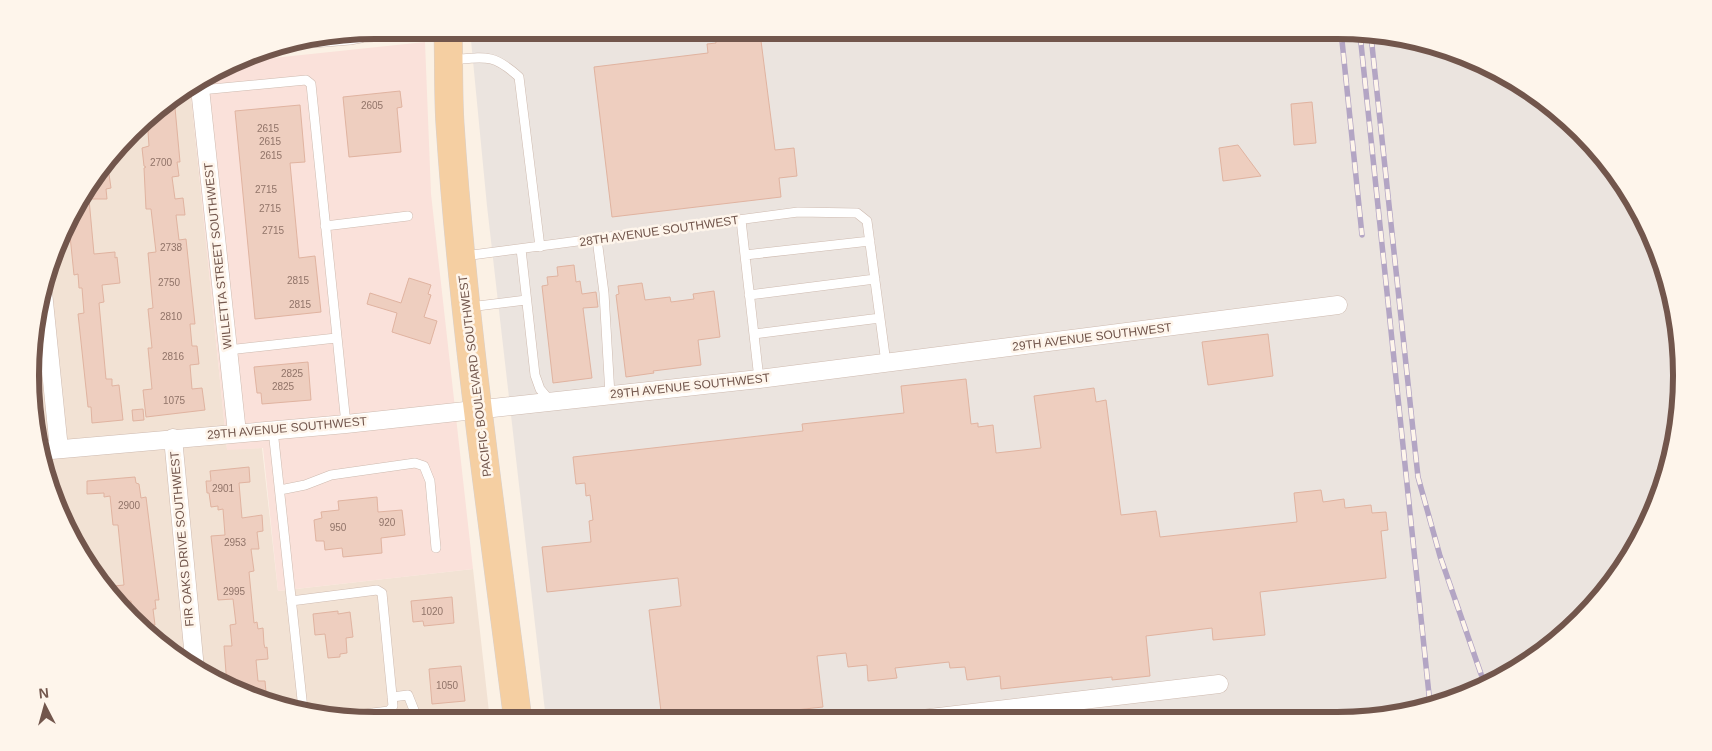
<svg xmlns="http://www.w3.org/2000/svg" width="1712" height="751" font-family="Helvetica,sans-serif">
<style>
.residential{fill:#f2e2d4}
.commercial{fill:#fae1da}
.industrial{fill:#ebe4df}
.building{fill:#eecebf;stroke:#e0b3a0}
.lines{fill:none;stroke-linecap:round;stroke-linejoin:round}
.service-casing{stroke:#cebaaf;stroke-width:10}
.minor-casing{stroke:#cebaaf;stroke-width:19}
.primary-casing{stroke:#d8d0cd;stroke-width:29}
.service{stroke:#fff;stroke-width:9}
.minor{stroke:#fff;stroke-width:18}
.primary{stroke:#f5cfa2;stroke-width:28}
.rail-casing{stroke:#b3a5c4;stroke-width:5.5}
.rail{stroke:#fef5eb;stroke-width:4;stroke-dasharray:11;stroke-linecap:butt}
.labels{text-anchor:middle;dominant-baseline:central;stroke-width:5;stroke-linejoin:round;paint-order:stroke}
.number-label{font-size:10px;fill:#917469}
.street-label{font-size:12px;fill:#72564c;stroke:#fef5eb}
.rim{fill:none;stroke:#72564c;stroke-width:6}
</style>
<rect width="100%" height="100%" fill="#fbf1e5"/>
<path class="residential" d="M190,85L227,449L262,448L278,591L473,569L490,721H376L264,703L203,675L148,635L76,548L48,487L33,421L37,308L76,203L148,116Z"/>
<path class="commercial" d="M425,42L431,194L473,569L278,591L263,448L227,450L190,85L203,76L235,62Z"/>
<path class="industrial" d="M470,30H1337L1448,48L1509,76L1565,116L1611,165L1646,223L1670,286L1681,353L1679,421L1664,487L1624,568L1564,635L1489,685L1382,718L546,720L487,206Z"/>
<path class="building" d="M760,33L775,150L794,148L797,176L779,178L781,197L612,217L594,67L708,53L707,44L716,43L715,36L733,34V36Z
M400,91L402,107L397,108L401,152L349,157L343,97Z
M174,97L180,162H177L179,176L172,177L175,199L183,198L185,215H176L179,240L186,239L195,324H190L192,346H197L199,364L190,365L192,389L202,388L205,410L146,417L143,390L152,389L148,348H152L148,309L153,308L148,253L156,252L151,209H146L144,168L146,167L144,166L142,148L149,146L147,117Z
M1312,102L1316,143L1294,145L1291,104Z
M300,105L305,162L290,163L299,258L315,256L321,312L255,319L235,111Z
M1238,145L1261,176L1223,181L1219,148Z
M109,174L111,188L106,189L107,199H89L94,254L115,252V258L117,257L120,283L102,285L104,302L99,303L106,379H112V386L119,385L123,420L92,423L91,407H88L78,314L84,313L82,288H79L78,274L74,275L69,226H72L71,217L76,203L99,175Z
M574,265L576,282L580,281L582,294L596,292L598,307L583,308L592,378L553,383L542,286L548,285L547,277L558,276L557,267Z
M409,278L431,285L428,294L431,295L424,317L437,321L430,344L392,332L397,313L367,304L370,293L401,303Z
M642,283L645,300L670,297L671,302L694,299L693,294L714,291L720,337L698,340L701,365L653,371L654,373L626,377L616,295L619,294L618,286Z
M1268,334L1273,376L1208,385L1202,342Z
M308,362L311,400L262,404L261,393H257L254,367Z
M966,379L971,424L978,423V427L993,425L996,453L1041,448L1034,396L1094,388L1096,402L1106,400L1121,515L1156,511L1160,537L1297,522L1294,493L1321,490L1323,502L1344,499L1345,508L1371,505L1372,513L1386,512L1388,530L1381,531L1386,578L1260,592L1265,635L1213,640L1212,628L1146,636L1150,676L1112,680V677L1001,689L1000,676L967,680L965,667L950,668L949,662L895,668L897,678L868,681L867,665L848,667L846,653L817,656L823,707L758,714V720H662L649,610L681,606L678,578L547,592L542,547L591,542L589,521L593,520L590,495L586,496L585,483L576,484L573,457L803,431L802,424L904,413L901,386Z
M143,409L144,420L133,421L132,410Z
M249,467L250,482L239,483L242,518L262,515L263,531L257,532L259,549H251L254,571L249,572L254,623L257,622L258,629L263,628L264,644L265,648L267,647L268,659L256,660L258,681H265L266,692H262L263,702L227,686L224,646H232L230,625L236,624L233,599L218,600L211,536L225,535L223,509L218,510V506L211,507L209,493H207L206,481H211L210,471Z
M135,477L136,483L139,484L141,498L146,497L159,600H155L156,609H153L155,625L140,626L132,616L131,601H120L115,596L114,586L124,585L118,525H113L110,496L104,497V493L87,494V481Z
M377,497L378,512L402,510L405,535L381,538L382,553L343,557L342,548L325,550L324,541H316L314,520L322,518L321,512L339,510L338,501Z
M452,597L454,623L424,626L423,621L413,622L411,601Z
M338,611V614L350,612L353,637L346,638L347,653L340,654V657L328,658L325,634L315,635L313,614Z
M461,666L465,701L432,704L429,669Z"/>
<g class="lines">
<defs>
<path id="service" d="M277,46L350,40L361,38L368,31
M452,60C484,57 493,53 519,77L540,247
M201,90L306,80L311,84L346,424
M741,220L759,379
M325,226L408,216
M597,239L604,293L610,395
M521,249L535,375L540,389L551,402
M745,255L870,241
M464,256L798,212L857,213L867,221L886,363
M749,295L875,279
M469,307L526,300
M754,334L880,318
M228,350L336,338
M273,430L303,709
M280,490L305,485L331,475L415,463L424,466L430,481L436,548
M291,601L377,590L382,593L393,706L389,711L348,716
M392,697L408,695L414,710L416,721
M1071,702L1073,719"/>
<path id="minor" d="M199,79L237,433
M43,292L59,449
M173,438L195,669
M40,451L346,424L759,379L1338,305
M922,719L1219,684"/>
<path id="primary" d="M448,30C449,61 448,93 450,124C463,324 493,522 518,721"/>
</defs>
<use href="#service" class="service-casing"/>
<use href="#minor" class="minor-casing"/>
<use href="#primary" class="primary-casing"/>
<use href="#service" class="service"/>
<use href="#minor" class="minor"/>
<use href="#primary" class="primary"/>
<defs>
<path id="rail" d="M1341,31L1362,235
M1360,34L1430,704
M1371,36L1418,477L1440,556L1481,674L1487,686"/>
</defs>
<use href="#rail" class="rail-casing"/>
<use href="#rail" class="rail"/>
</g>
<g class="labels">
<g class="number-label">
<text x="372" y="105">2605</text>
<text x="268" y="128">2615</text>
<text x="270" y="141">2615</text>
<text x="271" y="155">2615</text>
<text x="161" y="162">2700</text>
<text x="266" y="189">2715</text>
<text x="270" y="208">2715</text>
<text x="273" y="230">2715</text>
<text x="171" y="247">2738</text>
<text x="298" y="280">2815</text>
<text x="169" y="282">2750</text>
<text x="300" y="304">2815</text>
<text x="171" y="316">2810</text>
<text x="173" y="356">2816</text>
<text x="292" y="373">2825</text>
<text x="283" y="386">2825</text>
<text x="174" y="400">1075</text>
<text x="223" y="488">2901</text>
<text x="129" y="505">2900</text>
<text x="387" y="522">920</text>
<text x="338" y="527">950</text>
<text x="235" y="542">2953</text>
<text x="234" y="591">2995</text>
<text x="432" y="611">1020</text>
<text x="447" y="685">1050</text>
</g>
<g class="street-label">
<text transform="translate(659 231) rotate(-8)">28TH AVENUE SOUTHWEST</text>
<text transform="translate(218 256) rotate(-96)">WILLETTA STREET SOUTHWEST</text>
<text transform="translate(1092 337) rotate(-7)">29TH AVENUE SOUTHWEST</text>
<text transform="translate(475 376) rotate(-97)">PACIFIC BOULEVARD SOUTHWEST</text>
<text transform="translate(690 386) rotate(-6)">29TH AVENUE SOUTHWEST</text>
<text transform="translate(287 428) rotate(-5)">29TH AVENUE SOUTHWEST</text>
<text transform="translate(182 539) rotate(-95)">FIR OAKS DRIVE SOUTHWEST</text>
</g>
</g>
<path d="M0 0H1712V751H0ZM375 39H1337A336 336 0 0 1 1673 375V376A336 336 0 0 1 1337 712H375A336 336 0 0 1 39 376V375A336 336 0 0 1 375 39Z" fill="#fef5eb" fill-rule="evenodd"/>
<path class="rim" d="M375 39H1337A336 336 0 0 1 1673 375V376A336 336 0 0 1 1337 712H375A336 336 0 0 1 39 376V375A336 336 0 0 1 375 39Z"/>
<g transform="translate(45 706) rotate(354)" stroke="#fef5eb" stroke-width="4" paint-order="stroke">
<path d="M0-4L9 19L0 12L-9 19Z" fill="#72564c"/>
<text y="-8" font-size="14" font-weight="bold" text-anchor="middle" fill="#72564c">N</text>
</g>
</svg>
